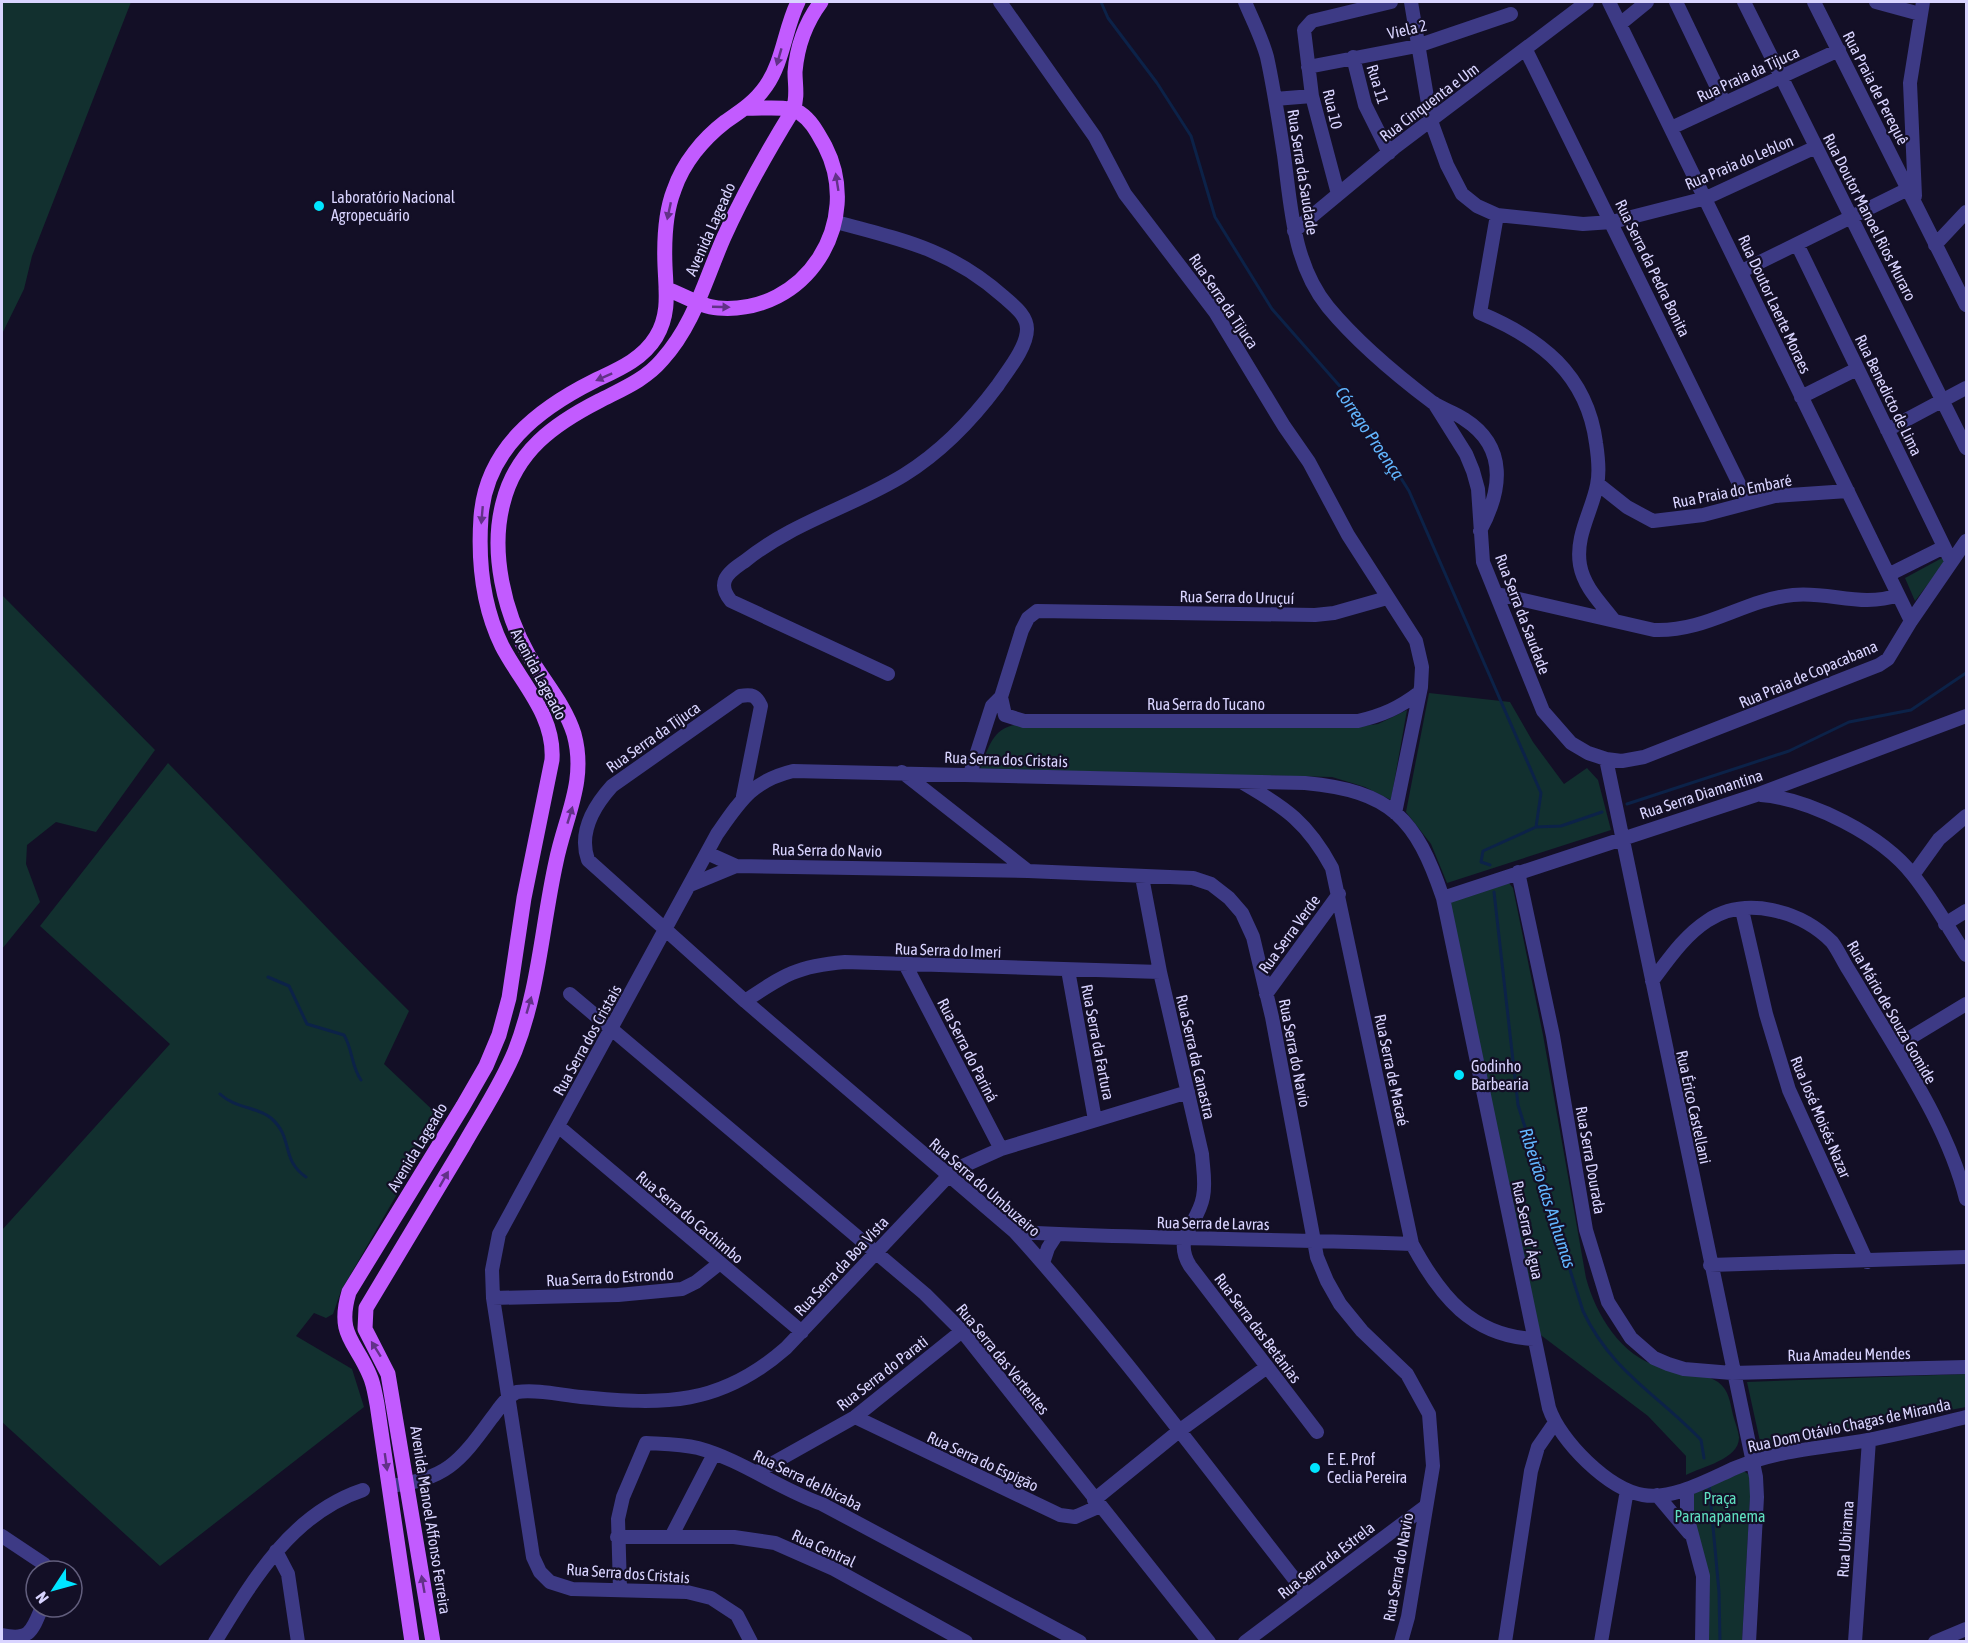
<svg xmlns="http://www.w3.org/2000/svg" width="1968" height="1643" font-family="'Asap Condensed',sans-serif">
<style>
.green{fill:#12302f}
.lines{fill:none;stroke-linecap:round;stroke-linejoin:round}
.stream{stroke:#0c2248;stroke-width:3}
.minor{stroke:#3d3a85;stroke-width:14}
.major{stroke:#c25bff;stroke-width:15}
.oneway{fill:#623188}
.poi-dot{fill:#00e5ff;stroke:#130f26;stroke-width:2}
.labels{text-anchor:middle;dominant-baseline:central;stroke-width:4.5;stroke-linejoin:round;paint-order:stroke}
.street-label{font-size:16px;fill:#d9d4ff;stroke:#130f26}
.poi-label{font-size:16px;fill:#d9d4ff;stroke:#130f26;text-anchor:start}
.park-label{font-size:16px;fill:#5fe0c0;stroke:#130f26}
.water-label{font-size:18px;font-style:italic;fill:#62b6ff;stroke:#130f26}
</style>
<rect width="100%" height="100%" fill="#130f26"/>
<path class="green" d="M2,2H131L32,256L24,289L2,334Z
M1942,558L1945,562L1915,601L1905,578Z
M2,595L155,750L96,832L56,822L27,845L26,864L40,902L2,949Z
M1429,693L1510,702L1533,742L1564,784L1587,768L1598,780L1611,830L1447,883L1431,844L1406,812Z
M1407,710L1391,800L1365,787L1332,777L980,769C988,750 991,730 1014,725L1355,727L1378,724Z
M168,763C249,845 327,930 409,1011L384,1064L441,1118L341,1291L333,1314L326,1318L314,1313L296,1336L352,1369L364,1407L160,1566L2,1422V1230L170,1044L40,926Z
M1509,883L1513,888L1543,1035L1586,1278C1596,1315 1621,1356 1660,1367C1678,1372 1703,1372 1718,1382C1729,1390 1730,1402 1733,1415C1735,1422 1738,1430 1739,1437C1740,1459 1702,1467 1686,1475V1456L1648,1416L1538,1333L1450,901Z
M1966,1374V1407L1761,1446L1747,1382Z
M1742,1470L1748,1474L1751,1481L1742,1641H1705L1691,1512L1693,1491Z"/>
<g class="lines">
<path class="stream" d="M1101,2L1108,18L1157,83L1191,136L1215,217L1272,309L1352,400L1409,491L1541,793L1536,827L1483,851L1481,862L1490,865
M1627,804L1789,751L1849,722L1911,710L1966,673
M1536,827L1561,826L1602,812
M1494,892L1518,1105L1583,1311C1611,1371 1657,1394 1701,1440L1704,1458
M268,977L289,986L307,1024L344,1035C353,1050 351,1066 361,1080
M220,1094C236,1109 256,1106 271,1118C294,1138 280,1159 306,1177
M1709,1483L1719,1592L1720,1642"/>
<path class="minor" d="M1000,2L1095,137L1125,194L1215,312L1284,426L1309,462L1348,535L1416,641L1422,667L1421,687L1395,813
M1245,2C1252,19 1262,38 1267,57C1274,89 1279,123 1284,155C1291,207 1293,264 1328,307C1357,342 1395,374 1432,402C1442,409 1454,412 1464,419C1508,447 1502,490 1480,531
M1411,2L1431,121L1447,165L1462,194L1477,206L1497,215L1583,224L1612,222L1706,198L1816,147
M1609,2C1709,208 1811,414 1911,621
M1676,2L1724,102
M1744,2L1966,448
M1814,2L1966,305
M1876,2L1920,14
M1620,24L1647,2
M1526,50L1748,502
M1353,57L1365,105L1389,153
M1308,67L1417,46L1511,14
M1275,99L1312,96
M1671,128L1839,50
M1338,194L1312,96L1304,30L1312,21L1391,2
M1915,196L1910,83L1923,2
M1497,215L1480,313C1540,338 1587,374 1596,443C1598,456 1600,472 1597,485C1592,511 1575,536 1580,565C1584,587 1600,602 1613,619
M836,222C903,240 950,249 1004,297C1013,305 1027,315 1027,329C1027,347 1008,370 998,385C972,420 941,452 904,475C852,507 793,522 745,561C738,566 728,572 725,580C722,588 726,595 731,601L888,674
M1294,231L1394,148L1587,2
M1797,244L1951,561
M1935,245L1966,212
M1742,271L1908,189
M1801,397L1857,369
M1434,403L1466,454L1473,471L1478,489L1483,562L1543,711L1571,743L1588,753L1606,759L1622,761L1644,757L1879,665L1888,659L1911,621L1966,541
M1887,430L1966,388
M1598,484L1627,507L1653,521L1703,515L1775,496L1848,491
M1890,574L1944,547
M1497,594L1654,630C1707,632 1743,600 1793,595C1829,591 1862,608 1898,595
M1001,697L1005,715L1024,721H1358C1383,715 1399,708 1420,692
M1606,759L1756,1477L1757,1497L1749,1642
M902,772L1028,871
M970,774L992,706L1001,697L1022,630L1028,618L1037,611L1315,615L1334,613L1387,598
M1243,783C1286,808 1308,823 1332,868L1412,1244C1440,1296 1472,1336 1534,1339
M1761,795C1810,799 1882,835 1913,875C1933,900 1949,929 1966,955
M743,796L761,706C756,695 752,694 740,696L612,786C594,806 578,832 588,860L745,1001L1015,1232C1119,1347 1211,1473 1307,1595
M707,853L736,866
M1518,872L1553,1036L1586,1230L1608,1302L1631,1338L1654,1358L1668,1364L1684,1369L1732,1373L1966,1367
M1913,875L1939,839L1966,816
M1142,877L1160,972L1202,1154C1203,1169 1206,1183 1203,1197C1198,1225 1172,1237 1190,1266L1317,1432
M690,885L736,866L1028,871L1193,878L1211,884L1229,898L1242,913L1253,937L1272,1017L1317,1257L1327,1281L1340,1304L1362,1331L1407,1374L1429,1414L1433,1466L1408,1617L1401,1642
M1443,898L1756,795L1966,716
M1742,910L1766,1014L1789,1090L1867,1262
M1945,924L1966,911
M906,966L1001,1149
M1068,970L1095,1120
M1652,981C1668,960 1684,936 1707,921C1746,895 1801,911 1832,942C1838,950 1843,961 1848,969C1861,990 1873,1011 1886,1032C1918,1085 1951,1139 1966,1199
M570,994L925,1294L962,1331L1209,1642
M1266,994L1339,894
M745,1001C784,975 797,966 845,962L1160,972
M1895,1047L1966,1004
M558,1126L802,1332
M1015,1232C1147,1239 1279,1239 1412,1244
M1043,1263L1048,1248L1057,1234
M1710,1265L1966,1257
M493,1298L618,1295L682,1289L696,1282L720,1263
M855,1417L1060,1515L1075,1517L1100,1506
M757,1472L855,1417L962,1331
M390,1486C446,1479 459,1463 491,1419C499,1409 505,1398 517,1392C537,1389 561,1395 581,1397C664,1405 720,1406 786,1348L954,1170L1001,1149L1188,1092
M1687,1489V1516L1703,1576L1702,1642
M1657,1495L1689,1533
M1094,1500L1179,1431L1267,1367
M2,1536L44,1564L50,1571
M617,1537H734L775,1543L834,1569L966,1642
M671,1537L714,1454
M276,1551L288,1574L298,1642
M620,1589L618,1519L623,1497L646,1443C664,1444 681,1444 698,1448C742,1460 779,1489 822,1504L1080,1642
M2,1635C30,1641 32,1631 42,1607
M215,1642C253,1580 291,1514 363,1490
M751,1642L737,1615L711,1598L687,1592L572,1589L550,1582L540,1572L533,1557L493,1298L492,1270L499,1234L717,834C740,801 752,781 793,771L1305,783C1391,791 1416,818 1443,898L1549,1408C1560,1441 1608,1489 1643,1495C1673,1500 1708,1480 1735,1468C1777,1450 1823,1448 1868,1440C1901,1434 1934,1425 1966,1417
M1245,1642L1426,1506
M1505,1642L1531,1471L1538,1447L1554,1424
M1601,1642L1627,1490
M1855,1642L1869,1440
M1935,1642L1966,1629"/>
<path class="major" d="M666,289C682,294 701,307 718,308C806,315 864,222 825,146C818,134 812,121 800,113C787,105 762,109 746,108
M412,1642L377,1404C375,1395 374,1385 370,1376C356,1341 336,1336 349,1292L463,1106L486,1066L499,1035L509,998L524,898L552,760C555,715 521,683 502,646C483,607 478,560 481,517C486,449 538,409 594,381C617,370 642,360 656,337C670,314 666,291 665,266C664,241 665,213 674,190C683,163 703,139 725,122C741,111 755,102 766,86C783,62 785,28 798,2
M433,1642L388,1374L365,1329L366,1308C398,1255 430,1202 462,1148C480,1116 501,1085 515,1051C539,990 542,925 556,862C565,817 587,781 574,734C565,705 544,682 529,656C504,612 490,552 503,503C516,451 554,424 599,401C622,389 645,380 662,360C694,325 705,280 724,237C744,193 767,152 793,110C798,97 795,85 795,72C797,47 806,22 821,2"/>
</g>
<defs><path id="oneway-solid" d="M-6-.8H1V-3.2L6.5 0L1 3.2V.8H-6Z" transform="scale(1.5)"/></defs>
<g class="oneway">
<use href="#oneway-solid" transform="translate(779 57) rotate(106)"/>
<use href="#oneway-solid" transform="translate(837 182) rotate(-99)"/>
<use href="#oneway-solid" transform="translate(669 211) rotate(102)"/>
<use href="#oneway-solid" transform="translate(721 307) rotate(2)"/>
<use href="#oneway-solid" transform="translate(604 377) rotate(156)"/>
<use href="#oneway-solid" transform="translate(482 515) rotate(95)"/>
<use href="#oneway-solid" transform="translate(570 815) rotate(-73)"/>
<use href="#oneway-solid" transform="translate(529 1005) rotate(-74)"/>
<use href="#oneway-solid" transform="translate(444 1179) rotate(-60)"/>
<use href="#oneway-solid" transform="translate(376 1349) rotate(-122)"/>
<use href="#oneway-solid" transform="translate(386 1462) rotate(82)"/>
<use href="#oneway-solid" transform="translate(423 1584) rotate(-100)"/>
</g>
<g class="poi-dot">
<circle cx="319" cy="206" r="6"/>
<circle cx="1459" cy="1075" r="6"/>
<circle cx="1315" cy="1468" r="6"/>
</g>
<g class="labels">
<g class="street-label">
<text transform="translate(1407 29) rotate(-13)">Viela 2</text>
<text transform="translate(1748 74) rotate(-25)">Rua Praia da Tijuca</text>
<text transform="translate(1378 84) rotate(73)">Rua 11</text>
<text transform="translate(1876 88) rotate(63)">Rua Praia de Perequê</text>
<text transform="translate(1429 102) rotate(-37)">Rua Cinquenta e Um</text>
<text transform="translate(1333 109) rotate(77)">Rua 10</text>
<text transform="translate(1739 162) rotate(-23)">Rua Praia do Leblon</text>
<text transform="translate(1303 172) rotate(81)">Rua Serra da Saudade</text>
<text transform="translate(1870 217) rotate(63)">Rua Doutor Manoel Rios Muraro</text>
<text transform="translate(710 229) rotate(-66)">Avenida Lageado</text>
<text transform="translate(1653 268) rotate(64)">Rua Serra da Pedra Bonita</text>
<text transform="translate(1224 301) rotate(56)">Rua Serra da Tijuca</text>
<text transform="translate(1775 304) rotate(65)">Rua Doutor Laerte Moraes</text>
<text transform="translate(1889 395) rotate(64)">Rua Benedicto de Lima</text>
<text transform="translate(1732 491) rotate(-11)">Rua Praia do Embaré</text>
<text transform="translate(1237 597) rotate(1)">Rua Serra do Uruçuí</text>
<text transform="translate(1523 614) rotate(69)">Rua Serra da Saudade</text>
<text transform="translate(539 674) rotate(62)">Avenida Lageado</text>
<text transform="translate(1808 674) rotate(-23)">Rua Praia de Copacabana</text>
<text x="1206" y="704">Rua Serra do Tucano</text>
<text transform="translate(653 737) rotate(-35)">Rua Serra da Tijuca</text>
<text transform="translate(1006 759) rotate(2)">Rua Serra dos Cristais</text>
<text transform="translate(1701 794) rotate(-18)">Rua Serra Diamantina</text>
<text transform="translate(827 850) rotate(1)">Rua Serra do Navio</text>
<text transform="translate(1289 934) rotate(-54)">Rua Serra Verde</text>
<text transform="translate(948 950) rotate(2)">Rua Serra do Imeri</text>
<text transform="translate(1892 1012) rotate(60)">Rua Mário de Souza Gomide</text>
<text transform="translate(587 1040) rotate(-61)">Rua Serra dos Cristais</text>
<text transform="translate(1098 1042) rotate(79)">Rua Serra da Fartura</text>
<text transform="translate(968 1050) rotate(63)">Rua Serra do Pariná</text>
<text transform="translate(1295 1053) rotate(79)">Rua Serra do Navio</text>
<text transform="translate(1196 1057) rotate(77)">Rua Serra da Canastra</text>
<text transform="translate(1392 1070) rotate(78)">Rua Serra de Macaé</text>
<text transform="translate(1694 1107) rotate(78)">Rua Érico Castellani</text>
<text transform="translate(1821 1117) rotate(67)">Rua José Moisés Nazar</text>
<text transform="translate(417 1147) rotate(-59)">Avenida Lageado</text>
<text transform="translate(1591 1160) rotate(80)">Rua Serra Dourada</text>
<text transform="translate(985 1187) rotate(41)">Rua Serra do Umbuzeiro</text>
<text transform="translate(690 1217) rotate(40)">Rua Serra do Cachimbo</text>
<text transform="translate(1213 1223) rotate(1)">Rua Serra de Lavras</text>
<text transform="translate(1528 1230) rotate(78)">Rua Serra d' Água</text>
<text transform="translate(841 1266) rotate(-47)">Rua Serra da Boa Vista</text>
<text transform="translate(610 1277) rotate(-3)">Rua Serra do Estrondo</text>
<text transform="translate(1258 1328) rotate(53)">Rua Serra das Betânias</text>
<text transform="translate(1849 1354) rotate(-1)">Rua Amadeu Mendes</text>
<text transform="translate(1003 1359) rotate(51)">Rua Serra das Vertentes</text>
<text transform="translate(882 1373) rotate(-38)">Rua Serra do Parati</text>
<text transform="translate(1849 1425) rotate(-12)">Rua Dom Otávio Chagas de Miranda</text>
<text transform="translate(983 1461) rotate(25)">Rua Serra do Espigão</text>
<text transform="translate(808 1480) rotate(26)">Rua Serra de Ibicaba</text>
<text transform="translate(431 1520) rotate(81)">Avenida Manoel Affonso Ferreira</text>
<text transform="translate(1845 1539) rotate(-86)">Rua Ubirama</text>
<text transform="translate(824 1548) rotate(25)">Rua Central</text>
<text transform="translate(1326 1560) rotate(-37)">Rua Serra da Estrela</text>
<text transform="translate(1398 1567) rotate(-80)">Rua Serra do Navio</text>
<text transform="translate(628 1573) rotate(4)">Rua Serra dos Cristais</text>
</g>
<g class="poi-label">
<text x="331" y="197">Laboratório Nacional<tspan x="331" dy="18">Agropecuário</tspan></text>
<text x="1471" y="1066">Godinho<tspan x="1471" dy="18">Barbearia</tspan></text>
<text x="1327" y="1459">E. E. Prof<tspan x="1327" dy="18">Ceclia Pereira</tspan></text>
</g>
<g class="park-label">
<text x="1720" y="1498">Praça<tspan x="1720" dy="18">Paranapanema</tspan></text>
</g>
<g class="water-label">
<text transform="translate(1370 433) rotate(56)">Córrego Proença</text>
<text transform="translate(1548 1198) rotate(72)">Ribeirão das Anhumas</text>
</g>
</g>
<rect width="1968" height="1643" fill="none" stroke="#d9d4ff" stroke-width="6"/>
<g transform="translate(54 1589) rotate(234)"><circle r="28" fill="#130f26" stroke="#625e7d" stroke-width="1.5"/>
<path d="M0-4.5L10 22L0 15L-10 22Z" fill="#00e5ff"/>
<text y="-9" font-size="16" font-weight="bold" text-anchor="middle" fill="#d9d4ff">N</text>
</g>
</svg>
